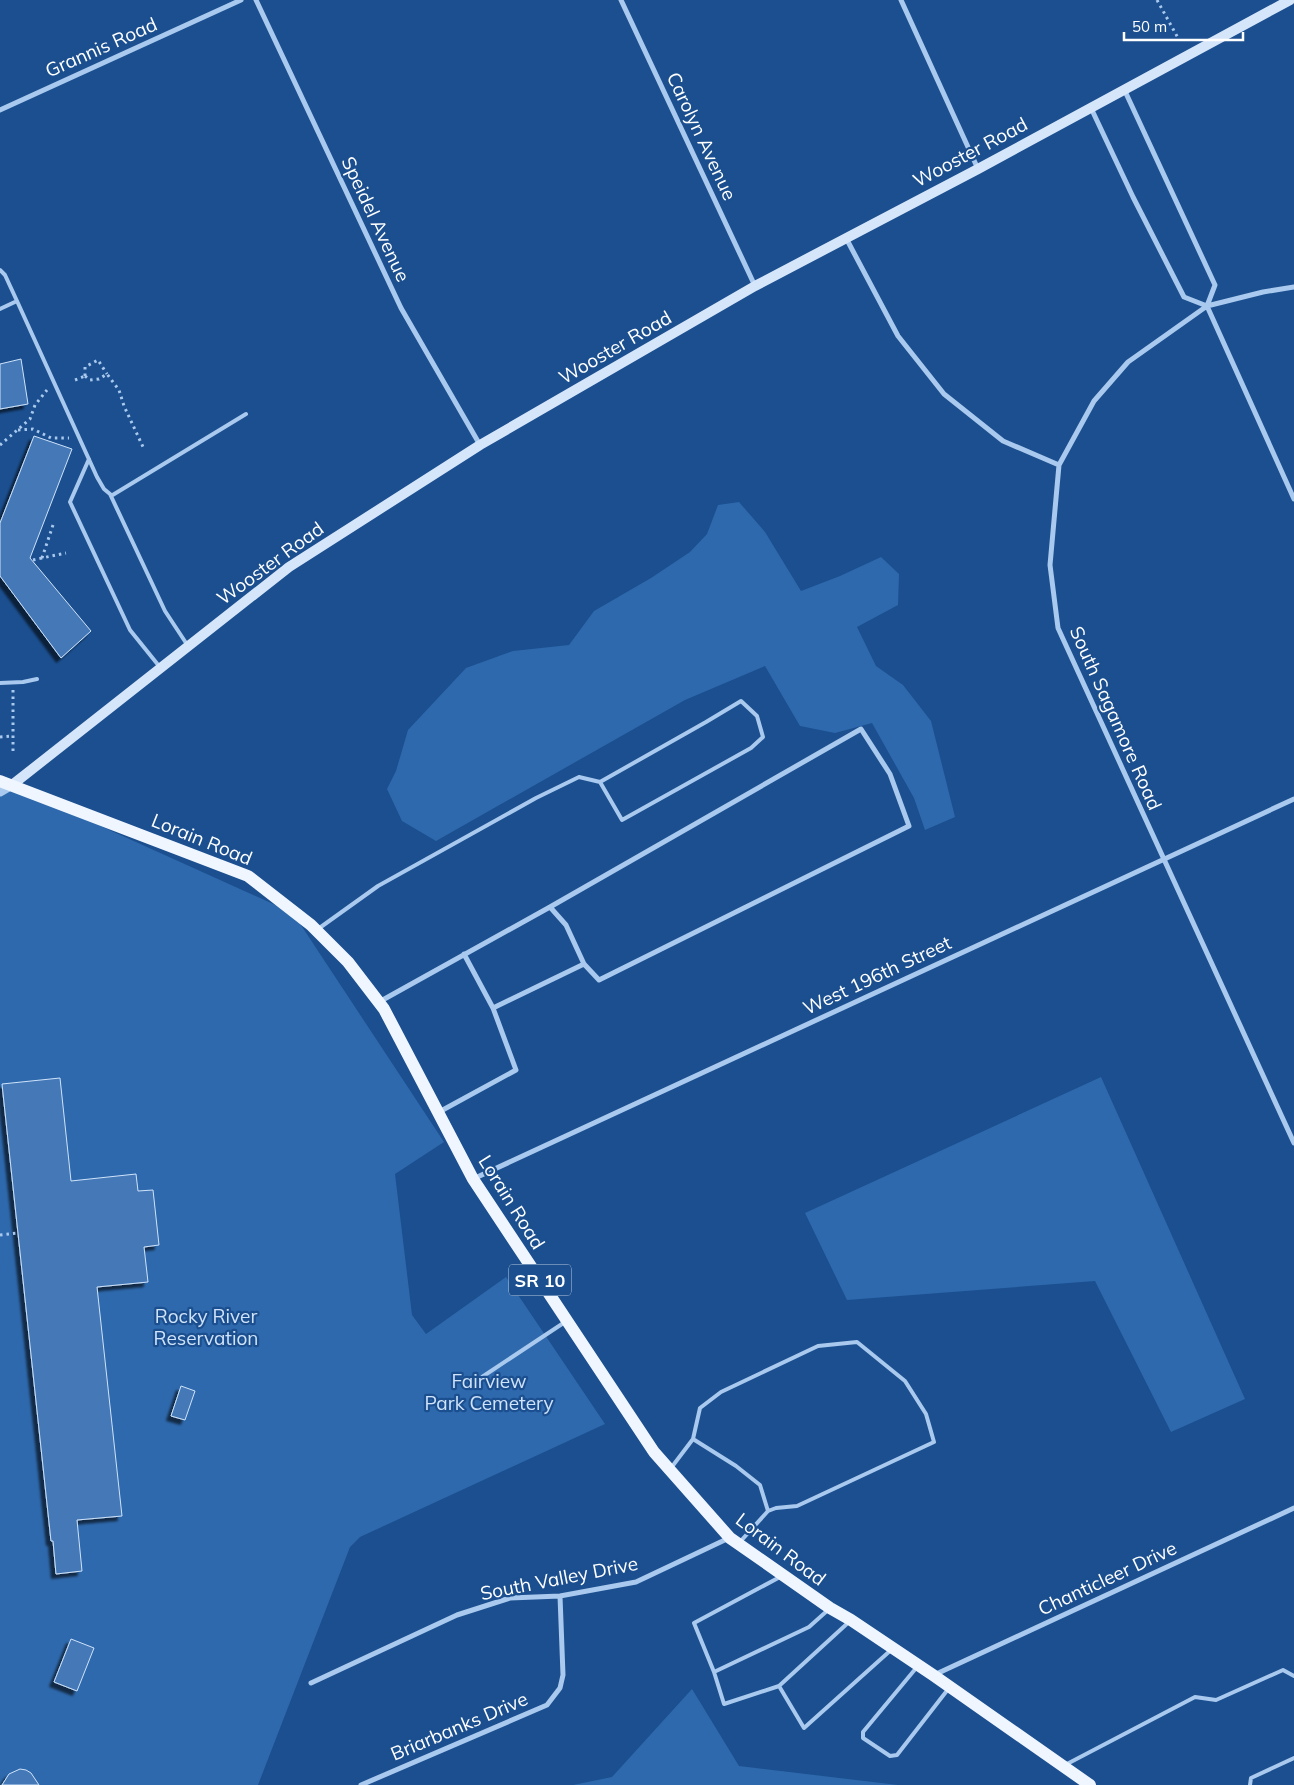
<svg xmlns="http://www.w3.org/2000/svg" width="1294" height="1785" font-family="Mulish,sans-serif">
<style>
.green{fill:#2e69ad}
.building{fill:#4478b7;stroke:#cfe3fa;filter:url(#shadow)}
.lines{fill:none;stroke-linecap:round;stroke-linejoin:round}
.path{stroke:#a9c9ee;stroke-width:3;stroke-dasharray:2.5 4;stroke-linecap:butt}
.service{stroke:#a9c9ee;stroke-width:4}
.minor{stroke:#a9c9ee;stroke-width:5}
.tertiary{stroke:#a9c9ee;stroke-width:9}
.secondary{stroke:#d6e6fa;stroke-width:10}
.primary{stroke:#f0f6ff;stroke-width:12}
.labels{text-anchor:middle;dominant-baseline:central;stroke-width:4.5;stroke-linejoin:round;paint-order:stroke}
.shield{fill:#1b4f8f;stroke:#bbcadd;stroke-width:1}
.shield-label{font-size:18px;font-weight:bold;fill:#fff}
.street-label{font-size:19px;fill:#fff;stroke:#1b4f8f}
.park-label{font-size:19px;fill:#cfe3fa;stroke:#1b4f8f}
</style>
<defs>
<filter id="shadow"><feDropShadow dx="-4.5" dy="4.5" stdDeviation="1" flood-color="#0009"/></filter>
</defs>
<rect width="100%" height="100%" fill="#1b4f8f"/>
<path class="green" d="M739,502L765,532L801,591L840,576L881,557L899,574L898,605L857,627L876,666L903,685L931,721L955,817L925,830L914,798L872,723L835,733L800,726L765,666L685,700L436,841L402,821L387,789L396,771L408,730L466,668L513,651L569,645L594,611L651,578L690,552L707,534L718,505Z
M12,786L293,913L444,1142L395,1174L412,1315L426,1334L506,1277L605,1424L360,1537L350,1547L258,1785H0V795Z
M1101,1077L1245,1399L1171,1432L1095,1281L847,1300L805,1213Z
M692,1689L739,1766L898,1785H573L612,1777Z"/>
<path class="building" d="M21,359L28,404L0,409V364Z
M34,436L72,449L30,558L91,631L61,658L0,576V523Z
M60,1078L71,1181L136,1174L138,1191L153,1190L159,1245L144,1247L148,1282L97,1287L122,1516L77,1520L82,1571L56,1574L53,1541H51L2,1084Z
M181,1386L195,1391L185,1420L171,1416Z
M71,1639L94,1648L77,1691L54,1682Z
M20,1769L26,1770L31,1773L39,1785H2L9,1774Z"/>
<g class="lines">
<path class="path" d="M1157,0L1178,38
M85,376L90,380L99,379L107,374L119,390L124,406L144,449
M85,376V367L98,360L107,374
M75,380L85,376
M18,430L33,429L51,438H69
M0,445L30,419L35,405L47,390
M53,525L42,558L66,553
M33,560L42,558
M13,690V753
M0,737L13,736
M0,1235L18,1233"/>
<path class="service" d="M0,270L5,275L17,301L97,477L104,489L110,494L165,611L188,646
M0,309L17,301
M89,459L70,502L130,630L159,666
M111,496L246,414
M0,683L23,682L37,679
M318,929L378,886L536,798L579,777L600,782L706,722L741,701L757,716L763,737L751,748L622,820L600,782
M482,1377L565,1322
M693,1439L736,1466L760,1485L768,1511
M671,1468L693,1439L700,1408L721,1392L818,1346L857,1342L905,1381L926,1414L934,1442L797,1506L776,1508L768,1511L739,1543
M850,1621L779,1686L804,1728L891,1650
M917,1667L863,1732V1738L890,1756L897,1755L949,1688
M714,1672L809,1627L828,1610
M779,1686L724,1704L714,1672L694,1623L780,1577
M1065,1765L1195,1697L1216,1700L1283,1670L1294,1676
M1250,1785L1251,1778L1294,1758"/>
<path class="minor" d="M256,0L401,308L480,445
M621,0L755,286
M901,0L978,169
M1124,89L1215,285L1207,306
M1091,108L1133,197L1184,297L1207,306L1294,499
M0,110L241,0
M846,238L898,336L944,394L1003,441L1059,465
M1294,287L1263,292L1207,306L1128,362L1094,401L1059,465L1050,565L1058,628L1294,1143
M550,907L861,729L890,774L909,826L599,980L584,964
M379,1002L550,907L566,925L584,964L493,1008L464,954
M439,1112L516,1070L493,1008
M473,1179L1294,799
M934,1675L1294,1508
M311,1683L457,1615L510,1598L560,1596L636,1582L729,1538
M361,1785L547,1705L560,1688L563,1675L560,1596"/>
<path class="tertiary" d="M0,792L12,785"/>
<path class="secondary" d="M12,785L289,567L480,445L755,286L978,169L1290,0"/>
<path class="primary" d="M0,781L248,876L311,925L348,962L384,1009L473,1179L654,1452L730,1538L830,1608L851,1620L933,1675L1090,1785"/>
</g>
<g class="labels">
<rect class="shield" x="509" y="1264.5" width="62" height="31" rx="4"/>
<g class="shield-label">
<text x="540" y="1280">SR 10</text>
</g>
<g class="street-label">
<text transform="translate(101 47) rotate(-24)">Grannis Road</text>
<text transform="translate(702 136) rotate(65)">Carolyn Avenue</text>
<text transform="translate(970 152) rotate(-28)">Wooster Road</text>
<text transform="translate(376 219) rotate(65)">Speidel Avenue</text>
<text transform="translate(615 347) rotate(-30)">Wooster Road</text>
<text transform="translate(270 563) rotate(-36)">Wooster Road</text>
<text transform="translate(1116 718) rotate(66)">South Sagamore Road</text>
<text transform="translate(202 839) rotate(22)">Lorain Road</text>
<text transform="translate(877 975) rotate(-25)">West 196th Street</text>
<text transform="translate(512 1202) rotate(58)">Lorain Road</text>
<text transform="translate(781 1549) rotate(37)">Lorain Road</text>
<text transform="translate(559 1578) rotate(-11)">South Valley Drive</text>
<text transform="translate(1107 1578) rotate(-25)">Chanticleer Drive</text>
<text transform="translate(459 1726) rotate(-23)">Briarbanks Drive</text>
</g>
<g class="park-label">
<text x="206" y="1316">Rocky River<tspan x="206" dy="22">Reservation</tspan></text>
<text x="489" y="1381">Fairview<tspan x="489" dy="22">Park Cemetery</tspan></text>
</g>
</g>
<path d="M1124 32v8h119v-8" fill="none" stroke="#ffffff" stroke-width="2.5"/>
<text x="1132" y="32" font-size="15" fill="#ffffff" stroke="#1b4f8f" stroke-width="4" paint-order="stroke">50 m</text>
</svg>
